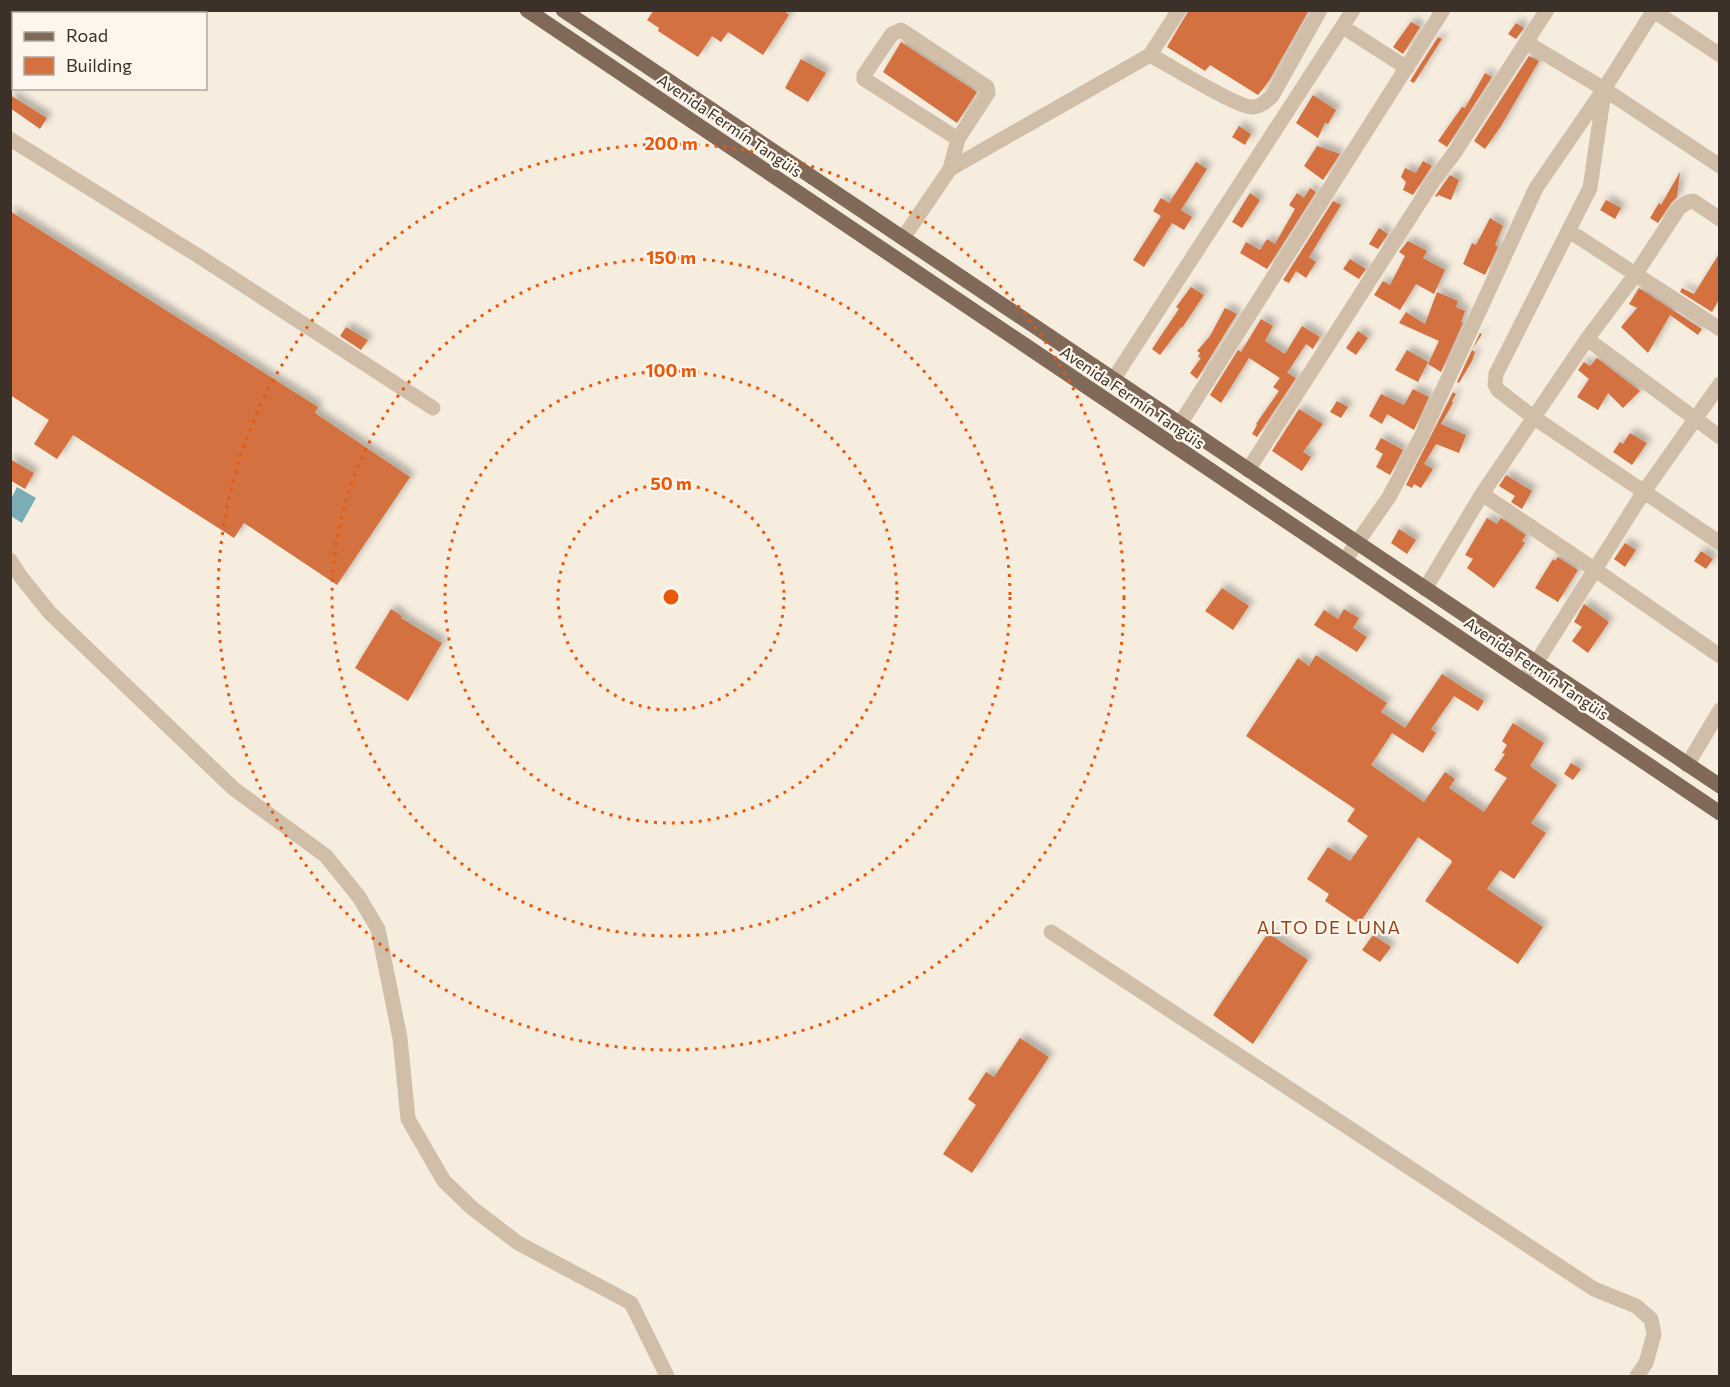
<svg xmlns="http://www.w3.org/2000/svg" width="1730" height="1387" font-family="Commissioner,sans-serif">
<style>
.water{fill:#7aaeb6}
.building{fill:#d37140;filter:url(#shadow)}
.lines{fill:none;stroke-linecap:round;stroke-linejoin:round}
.minor{stroke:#d0bea9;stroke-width:15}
.major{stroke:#806959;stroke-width:15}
.ring{fill:none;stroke:#e8590c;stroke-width:3;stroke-dasharray:3 6}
.labels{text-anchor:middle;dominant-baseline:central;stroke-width:4.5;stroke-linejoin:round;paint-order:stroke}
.street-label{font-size:16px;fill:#3c3129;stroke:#fcf6ec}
.neighbourhood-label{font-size:18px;letter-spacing:1.5px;fill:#954219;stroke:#fcf6ec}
.centre{fill:#e8590c;stroke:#fcf6ec;stroke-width:3}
.ring-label{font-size:18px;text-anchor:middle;font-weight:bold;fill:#e8590c;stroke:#fcf6ec;stroke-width:4.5;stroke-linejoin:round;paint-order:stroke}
</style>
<defs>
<filter id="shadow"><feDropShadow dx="5" dy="-5" stdDeviation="3" flood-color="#0004"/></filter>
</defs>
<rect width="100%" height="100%" fill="#f6eddf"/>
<path class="water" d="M17,487L36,498L22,523L11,516V499Z"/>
<path class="building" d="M654,10H783L789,15L763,55L728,32L721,42L712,36L698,57L658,31L659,28L647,20Z
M1189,10H1309L1269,81L1258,95L1210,65L1205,71L1167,47Z
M1411,22L1420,27L1403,54L1393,47Z
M1516,23L1524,28L1516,39L1508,34Z
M1438,37L1442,39L1414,83L1410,81Z
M901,42L977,92L957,123L883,72Z
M1529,56L1539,61L1501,126L1485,149L1474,141Z
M801,59L826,73L808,102L785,88Z
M1485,73L1492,77L1447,147L1438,141L1462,107L1465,108Z
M10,95L47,118L40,129L10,108Z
M1313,95L1336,110L1328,124L1325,123L1318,138L1296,123Z
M1239,126L1251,134L1245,145L1232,137Z
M1317,146L1340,154L1323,180L1304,166Z
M1423,161L1432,166L1413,195L1403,190L1406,182L1401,177L1405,168L1416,173Z
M1196,162L1207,169L1181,210L1192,217L1184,230L1172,223L1144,267L1133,260L1161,216L1153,211L1161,198L1169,203Z
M1680,172L1677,197L1671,203L1658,223L1650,218L1659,203L1661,205Z
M1450,175L1459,180L1451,200L1438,195L1437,197L1435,196Z
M1310,188L1316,192L1267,269L1240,253L1246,242L1260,250L1267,239L1275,244L1295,209L1289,205L1297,193L1304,198Z
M1250,193L1260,200L1242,228L1232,222Z
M1606,200L1621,208L1615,219L1600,210Z
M1333,201L1341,205L1309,257L1316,262L1306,278L1296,271L1289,283L1283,280Z
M10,211L318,407L315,413L410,477L337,585L244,523L234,538L73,435L57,459L34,444L49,420L10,395Z
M1490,218L1503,226L1495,245L1498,247L1485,275L1463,264L1472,243L1476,245Z
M1379,228L1388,234L1378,249L1369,244Z
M1408,241L1427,251L1423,258L1445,270L1434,294L1416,284L1400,310L1374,295L1383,281L1390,285L1405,256L1399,252Z
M1719,254V299L1712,312L1680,292L1682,288L1694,294Z
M1350,259L1366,269L1359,279L1343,269Z
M1191,287L1204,295L1182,328L1181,327L1160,355L1152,349L1179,309L1176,307Z
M1639,288L1702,329L1698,335L1670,315L1648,353L1621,327L1637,308L1629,304Z
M1437,292L1458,301L1456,307L1465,311L1461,322L1463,323L1441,372L1428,364L1439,341L1399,323L1406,312L1425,324Z
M1225,308L1237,314L1197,379L1190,373L1201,358L1198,357L1200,353L1197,351L1210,336Z
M1261,319L1273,326L1265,341L1285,354L1302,326L1320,337L1313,349L1306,344L1287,373L1296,378L1257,437L1252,434L1257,425L1256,424L1279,391L1273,387L1280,378L1249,358L1221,403L1210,395L1238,350L1241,352Z
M346,327L368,340L361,350L340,336Z
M1358,331L1368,338L1356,355L1346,348Z
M1480,333L1482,334L1472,350L1475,352L1472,361L1459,383L1457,382Z
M1407,350L1428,362L1418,382L1395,370Z
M1597,358L1640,391L1623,408L1608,393L1598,410L1577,397L1589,379L1578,370L1584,362L1590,366Z
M1413,389L1429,397L1414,430L1387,414L1382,424L1369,416L1381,394L1404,405Z
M1453,392L1456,394L1452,401L1453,403L1441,424L1466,435L1459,453L1436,444L1424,464L1433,469L1421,488L1414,484L1412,488L1406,485Z
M1337,401L1348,407L1341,418L1330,412Z
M1299,409L1323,424L1303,452L1311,457L1302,471L1272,451Z
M1630,433L1647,443L1632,465L1613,452L1620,442L1623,444Z
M1381,438L1403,450L1390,475L1376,467L1383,454L1375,449Z
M10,459L34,473L25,489L10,480Z
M1506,475L1532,491L1522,509L1511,502L1515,496L1499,486Z
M1487,518L1497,524L1501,518L1526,535L1522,541L1525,543L1494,588L1467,568L1473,559L1465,555Z
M1399,529L1416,540L1407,554L1391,543Z
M1625,543L1636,550L1625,567L1614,559Z
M1701,551L1713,559L1706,569L1694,561Z
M1558,557L1578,570L1558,602L1535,588L1553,559L1555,561Z
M1222,588L1249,606L1233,630L1205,611Z
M1584,604L1609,622L1588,653L1572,641L1582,627L1574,622Z
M391,609L402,616L401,618L442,643L408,701L355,668Z
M1344,609L1359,618L1353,628L1367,637L1357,652L1314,625L1324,610L1338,619Z
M1316,655L1387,703L1381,712L1405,728L1442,674L1484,701L1478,711L1454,696L1431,729L1436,733L1423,753L1392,733L1371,765L1424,802L1445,772L1455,779L1449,788L1484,812L1507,778L1494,770L1505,754L1502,753L1507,745L1502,741L1513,723L1544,743L1530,766L1557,785L1531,823L1546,833L1514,879L1500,870L1487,889L1543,927L1518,964L1425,901L1452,862L1451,860L1418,837L1359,924L1325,901L1329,894L1307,879L1328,847L1350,861L1368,836L1347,821L1355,809L1246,736L1298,658L1309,666Z
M1571,763L1581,769L1573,780L1564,774Z
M1268,933L1308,960L1253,1044L1213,1015Z
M1373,935L1391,947L1380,962L1362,950Z
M1020,1038L1049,1057L972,1173L943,1154L976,1105L968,1099L973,1092L986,1072L994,1077Z"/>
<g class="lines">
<path class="minor" d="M1654,11L1720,55
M1343,27L1407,68
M1527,43L1604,89L1720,166
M1150,55C1169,65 1235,106 1251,107C1261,107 1265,102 1272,96L1320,10
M1604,92L1590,188L1496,374L1495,385L1498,390L1533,417L1720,543
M10,139L197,255L433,408
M950,169L958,139L864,79V75L892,34L901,30L987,87L988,93L958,139
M1569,231L1720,329
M903,238L950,169L1150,55L1179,10
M1587,339L1635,275L1679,208L1688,202L1693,201L1720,219
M1113,380L1353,10
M1180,424L1443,10
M1248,470L1434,180L1455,152L1547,10
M1482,494L1594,569L1720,656
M10,560L21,577L50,613L234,789L326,856L359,897L378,929L400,1038L408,1119L444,1181L472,1208L518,1243L631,1303L667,1376
M1345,560L1389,497L1423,433L1536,188L1604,89L1654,10
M1425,589L1482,494L1587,339L1720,437
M1523,680L1536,663L1643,493L1720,384
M1687,765L1720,710
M1051,932L1594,1289L1636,1306L1651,1319L1654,1334L1646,1363L1637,1376"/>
<path class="major" d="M527,10L1720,813
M563,10L1720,786
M10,26L14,22"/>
</g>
<g class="ring">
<circle cx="671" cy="597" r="113"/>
<circle cx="671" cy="597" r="226"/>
<circle cx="671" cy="597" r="339"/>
<circle cx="671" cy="597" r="453"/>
</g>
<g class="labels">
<g class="street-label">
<text transform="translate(730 125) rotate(34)">Avenida Fermín Tangüis</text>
<text transform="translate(1133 397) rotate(34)">Avenida Fermín Tangüis</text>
<text transform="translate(1537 668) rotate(34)">Avenida Fermín Tangüis</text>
</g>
<g class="neighbourhood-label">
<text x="1329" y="927">ALTO DE LUNA</text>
</g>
</g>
<circle cx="671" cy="597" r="9" class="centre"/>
<g class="ring-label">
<text x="671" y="150">200 m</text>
<text x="671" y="264">150 m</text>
<text x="671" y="377">100 m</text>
<text x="671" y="490">50 m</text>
</g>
<rect width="1730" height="1387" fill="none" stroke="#3c3129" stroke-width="24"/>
<rect x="12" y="12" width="195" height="78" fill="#fcf6ec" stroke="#afa79e" stroke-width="1.5"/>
<rect x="24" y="32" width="30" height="9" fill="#806959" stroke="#afa79e" stroke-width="1.5"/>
<text x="66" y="42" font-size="18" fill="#3c3129">Road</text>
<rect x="24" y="57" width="30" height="18" fill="#d37140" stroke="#afa79e" stroke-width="1.5"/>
<text x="66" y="72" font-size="18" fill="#3c3129">Building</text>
</svg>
